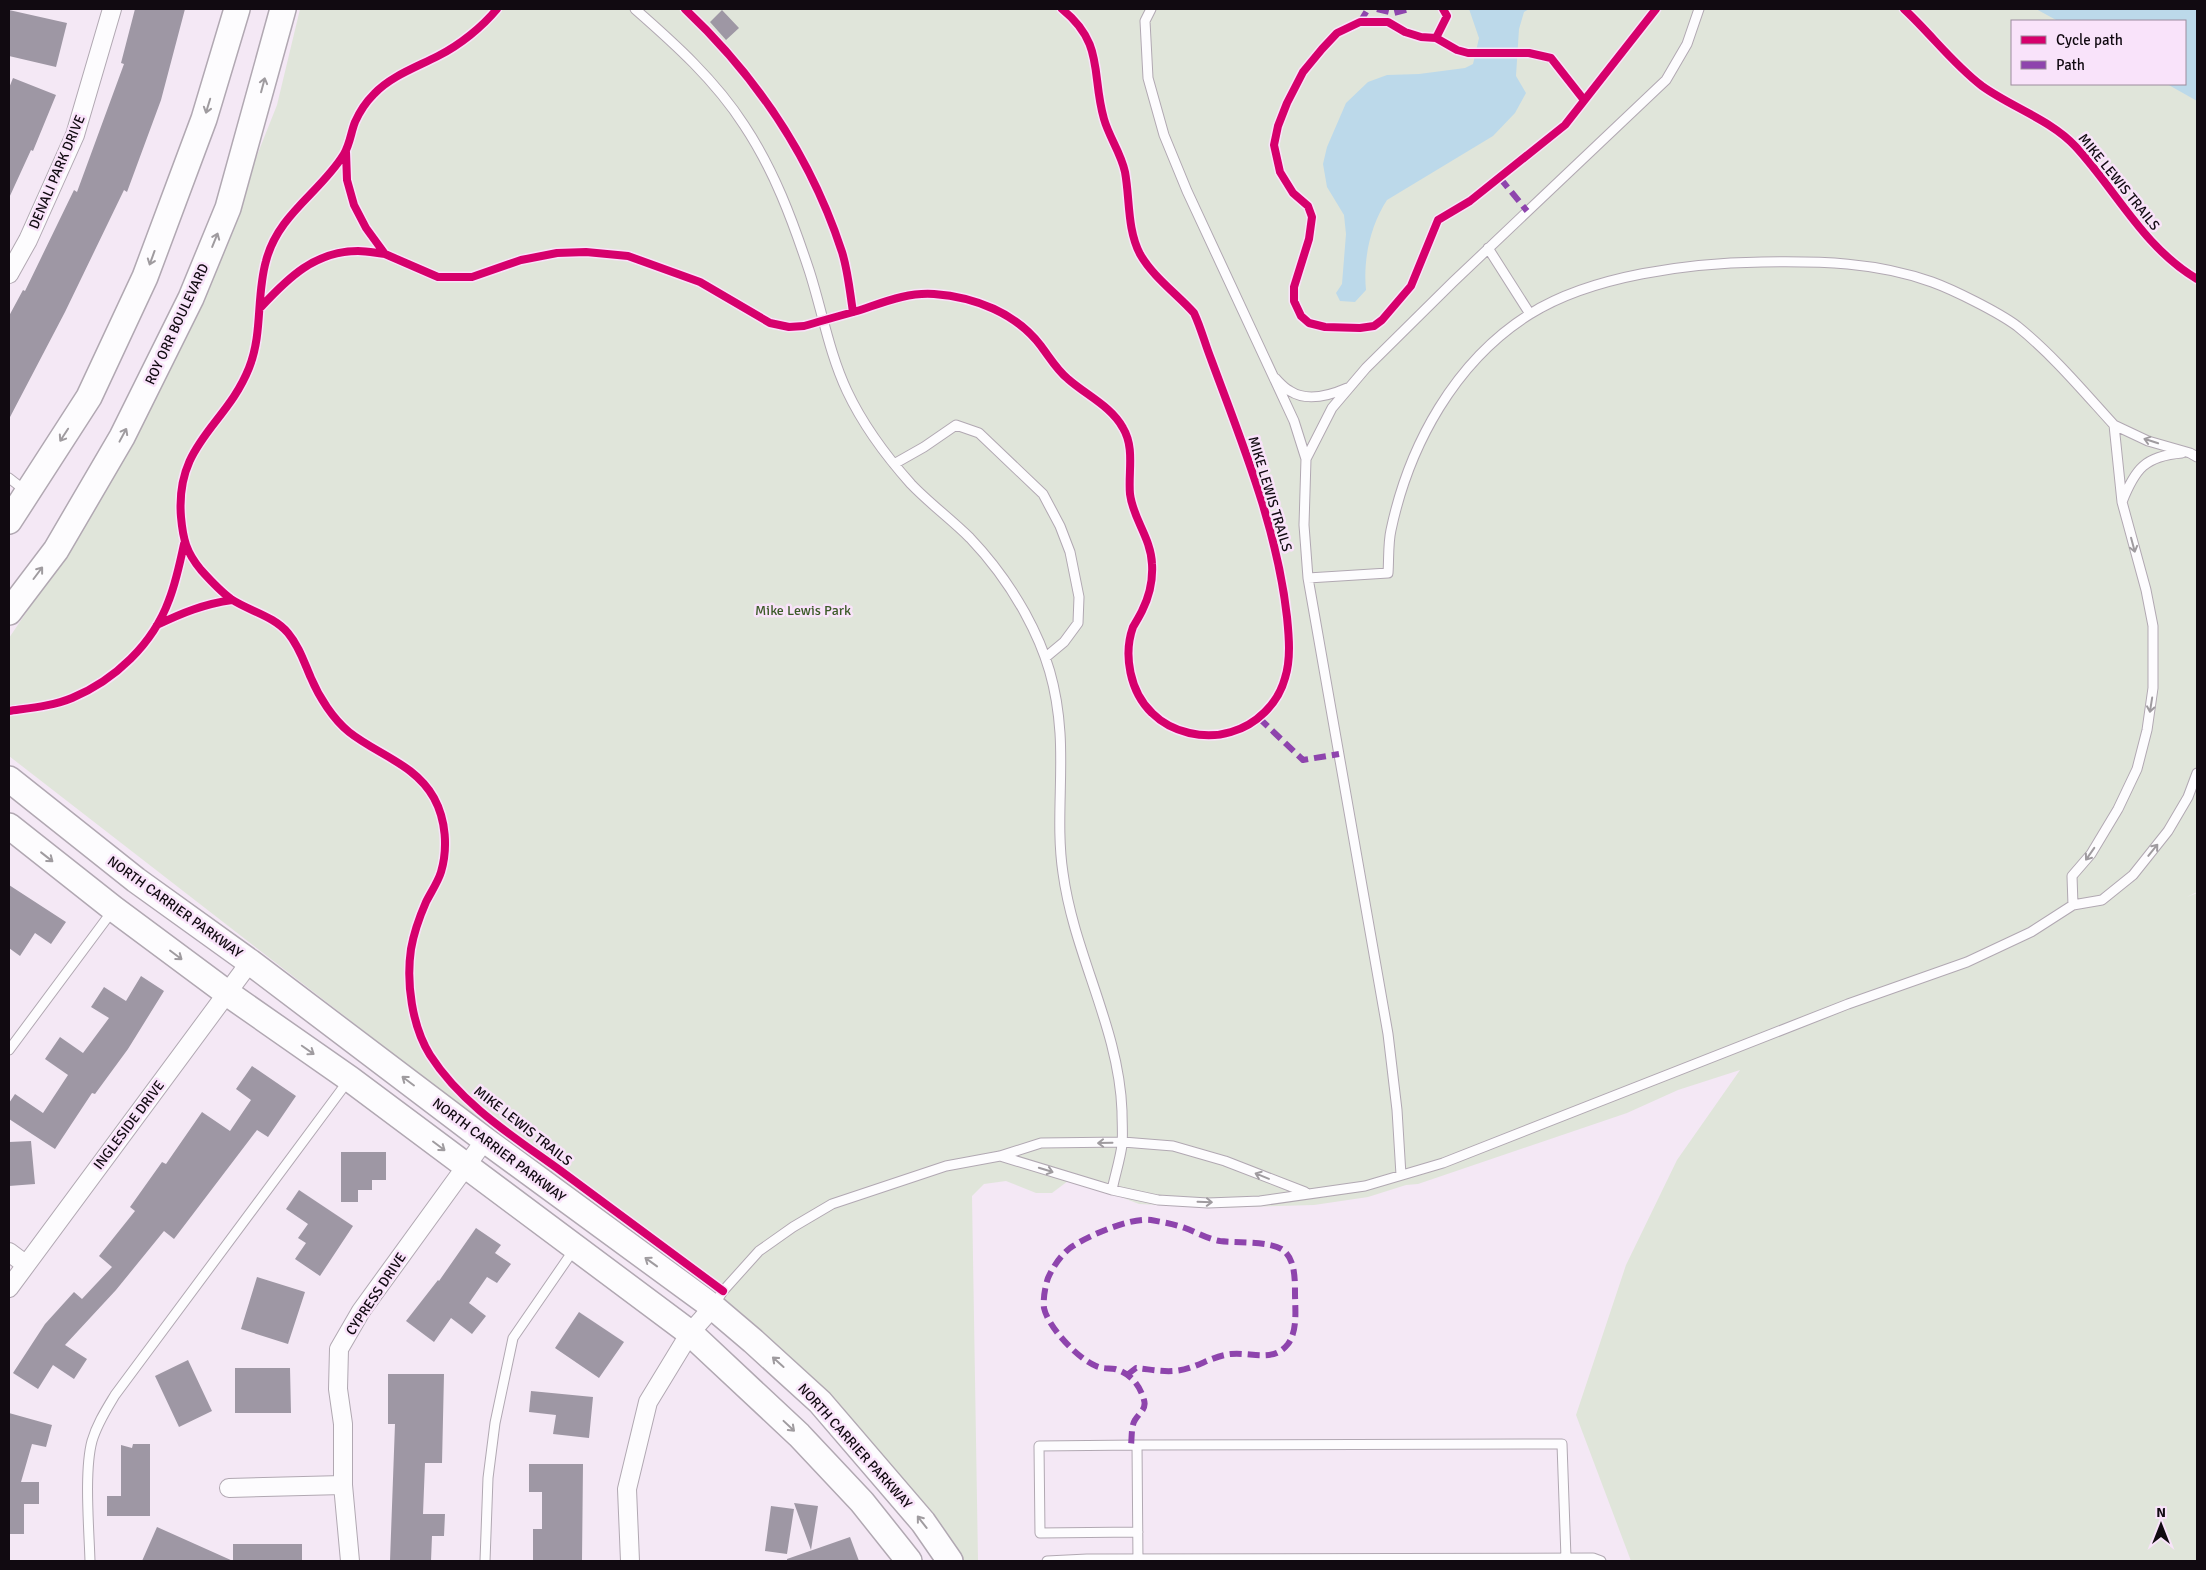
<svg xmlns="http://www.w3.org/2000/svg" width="2206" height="1570" font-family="Signika,sans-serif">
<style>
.green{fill:#e0e5da}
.water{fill:#bcd9ea}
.building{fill:#9e97a4}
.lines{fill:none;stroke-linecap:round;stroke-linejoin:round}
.service-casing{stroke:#b1a8b2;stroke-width:11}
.minor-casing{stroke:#b1a8b2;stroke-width:20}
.secondary-casing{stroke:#b1a8b2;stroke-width:28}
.service{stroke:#fdfcfe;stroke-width:9}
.minor{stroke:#fdfcfe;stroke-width:18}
.secondary{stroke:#fdfcfe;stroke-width:25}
.quiet{stroke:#8e44ad;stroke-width:6;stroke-dasharray:12 6;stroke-linecap:butt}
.cycleway-casing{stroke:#f9e3fa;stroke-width:11}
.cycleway{stroke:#d6006c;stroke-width:8}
.oneway{stroke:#9f9b9f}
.labels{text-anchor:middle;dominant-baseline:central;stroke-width:5;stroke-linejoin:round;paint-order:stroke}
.street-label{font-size:14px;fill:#110a11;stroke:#f9e3fa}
.park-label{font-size:14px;fill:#3b5a27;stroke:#f9e3fa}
</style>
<rect width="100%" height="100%" fill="#f4e8f5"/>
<path class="green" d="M300,9H2057L2081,21H2012V84H2185L2197,89V892L2187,897L2197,893V1561H1631L1576,1415L1626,1265L1677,1160L1740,1070L1678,1090L1627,1113L1418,1184L1406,1185L1368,1197L1314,1205L1216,1208L1139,1204L1072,1178L1052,1193H1036L1006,1181L984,1184L972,1196L978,1561H964L867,1438L788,1356L683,1271L489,1128L9,756V638L61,561L128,450L181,347L277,105Z"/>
<path class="water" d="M1469,9H1529L1524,12L1519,29L1516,76L1526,93L1515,113L1493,136L1387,200C1370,226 1363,260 1366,290L1355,302L1340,301L1336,293L1342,284L1346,234L1344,215L1327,187L1323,164L1327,147L1346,103L1368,82L1387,75L1419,74L1465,68L1473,64L1479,38Z
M2036,9H2197V101L2167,84H2185V21H2058Z"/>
<path class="building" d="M135,9H185L161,100L127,192L124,190L65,312L9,419V316L23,290L25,291L74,190L77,192L124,64L121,63Z
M9,10L67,23L56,67L9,56Z
M722,10L739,28L726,40L710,22Z
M13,78L56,95L33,151L31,150L9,198V88Z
M9,885L66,922L51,944L35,933L20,956L9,948Z
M141,976L164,991L128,1049L95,1094L92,1093L55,1149L9,1119V1103L15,1094L43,1113L68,1075L45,1059L60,1037L83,1053L109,1018L91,1007L104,987L126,1001Z
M252,1066L296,1096L268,1137L257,1130L174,1239L164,1231L116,1290L65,1345L87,1359L74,1379L53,1365L38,1389L13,1373L45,1324L74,1292L82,1299L112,1267L99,1256L135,1211L130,1207L162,1162L166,1164L202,1112L230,1131L251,1100L236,1089Z
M31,1141L35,1184L9,1186V1142Z
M341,1152H386V1180H372V1190H358V1202H341Z
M299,1190L353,1226L320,1276L295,1259L306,1243L298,1238L308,1224L286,1209Z
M476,1228L501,1245L495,1253L511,1264L497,1283L487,1277L469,1303L486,1316L472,1334L451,1318L434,1342L406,1321L438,1280L439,1281Z
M257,1277L305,1292L288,1344L241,1329Z
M579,1312L624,1342L599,1378L555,1348Z
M188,1360L212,1411L179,1427L155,1376Z
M235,1368H290L291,1413H235Z
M388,1374H444L442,1463H425L423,1514H445L444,1536H432L431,1561H390L395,1424H388Z
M531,1391L593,1397L589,1438L553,1434L556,1415L529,1412Z
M9,1413L52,1425L46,1447L32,1444L21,1482H39V1504H24V1534H9Z
M133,1444H150V1516H107V1496H121V1445L132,1448Z
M529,1464H583L582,1561H533V1529H542V1492H529Z
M794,1503L818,1506L811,1550Z
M771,1506L794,1509L787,1554L765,1551Z
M157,1527L233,1561V1544H302V1561H142Z
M850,1537L859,1561H787V1559Z"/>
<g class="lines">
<defs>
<path id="service" d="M635,9C675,44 715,80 744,125C774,170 792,219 809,270C822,310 829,353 847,391C863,425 886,456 911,484C929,503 951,519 970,538C991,560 1010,586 1025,613C1047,653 1057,688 1060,733C1063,780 1056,827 1063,873C1074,955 1119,1028 1122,1111C1122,1122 1123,1134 1122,1145C1120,1160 1115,1175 1112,1190
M1151,9L1145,21L1148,78L1164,135L1187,191L1294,421L1306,459L1304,525L1308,578L1388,1034L1397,1110L1401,1175
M1488,248L1530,314
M1275,378C1280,383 1284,388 1290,391C1307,402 1331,395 1347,388
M1306,459L1332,408L1366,368L1453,282L1666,80L1687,44L1699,9
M894,464L924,447L956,425L979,433L1043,494L1060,526L1070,552L1079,597L1078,623L1064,642L1046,657
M9,478L27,492
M2122,502C2135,469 2145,456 2182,453
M1308,578L1388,573C1389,559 1388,543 1391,530C1409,445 1455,361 1530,314C1592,275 1690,263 1762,262C1820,261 1876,262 1932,282C1954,290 1998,312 2017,326C2053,355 2083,391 2114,425
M2073,905L2072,876L2091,854L2118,809L2137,769L2147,730L2153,688V626L2146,590L2122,502L2114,425L2148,441L2190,453L2197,457
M9,1050L113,910
M1000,1156L1112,1190L1158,1200L1208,1203L1260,1201L1365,1186L1443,1163L1848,1004L1967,962L2031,932L2073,905L2102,900L2133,875L2168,831L2188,797L2197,773
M714,1305L723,1291L759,1251L793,1227L832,1204L946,1166L1000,1156L1041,1143L1123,1142L1173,1146L1225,1161L1305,1192
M1137,1445L1562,1444L1566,1558
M1138,1532L1040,1533L1039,1446L1137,1445L1138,1561
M90,1561C89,1528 84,1471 92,1441C97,1424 106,1410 115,1395L348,1081
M485,1561L488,1478L495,1423L513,1338L575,1248
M1047,1561L1087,1559L1593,1558L1601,1561"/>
<path id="minor" d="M9,274L28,240L75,135L112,9
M9,1252L25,1264
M9,1288L250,962
M229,1488L343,1485
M350,1561L343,1485V1424L338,1389L339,1349L361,1311L485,1140
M630,1561L627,1489L648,1402L690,1333L713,1307"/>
<path id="secondary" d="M9,521L89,397L145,277L204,119L237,9
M9,612L56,550L122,437L191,298L228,208L283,9
M9,779L136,880L250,962L485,1140L713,1307L753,1341L820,1402L923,1522L950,1561
M9,826L114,909L227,993L350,1079L690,1333L799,1435L862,1502L909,1561"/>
</defs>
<use href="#service" class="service-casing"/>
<use href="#minor" class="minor-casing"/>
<use href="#secondary" class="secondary-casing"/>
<use href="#service" class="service"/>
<use href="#minor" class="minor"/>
<use href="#secondary" class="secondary"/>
<path class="quiet" d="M1377,9L1394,13L1410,9
M1360,22L1368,9
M1500,178L1527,211
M1259,718L1303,760L1339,754
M1127,1375L1136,1368C1148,1369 1161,1372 1174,1371C1194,1370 1211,1356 1231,1354C1252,1352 1273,1363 1288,1344C1298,1330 1295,1309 1295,1293C1295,1279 1295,1259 1283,1250C1271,1241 1236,1243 1220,1241C1208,1239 1196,1232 1185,1228C1174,1224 1162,1222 1151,1220C1131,1217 1087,1236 1070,1248C1060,1256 1053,1267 1048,1278C1045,1287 1043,1299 1044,1308C1048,1327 1078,1359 1096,1366C1102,1369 1109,1368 1115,1369C1130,1373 1140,1385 1144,1400C1147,1409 1139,1413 1135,1420C1131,1426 1132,1438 1131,1445"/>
<defs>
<path id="cycleway" d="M497,9C482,27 460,45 438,56C417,67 391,76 374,94C367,101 359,113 355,122C351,132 350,144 344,154C321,192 278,214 266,261C256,296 263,333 249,368C226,426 175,443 181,517C183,539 186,552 201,570C210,580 220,591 231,599C249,611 274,616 288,633C299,646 304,662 311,678C319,697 333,719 349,732C378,755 415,764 434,798C446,820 448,848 441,872C438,882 431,892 426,902C419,918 414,932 411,949C406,983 412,1026 430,1055C462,1105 514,1137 561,1171C615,1211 669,1251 723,1291
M685,9C758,78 811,157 842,252C848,271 850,293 853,312
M1443,9L1447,16L1436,38L1421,37L1405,32L1388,22H1360L1337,33L1322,49L1303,72L1287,103L1278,126L1274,145L1280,172L1293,193L1308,206L1312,217L1309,239L1294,287V301L1301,316L1309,323L1325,327L1360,328L1374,326L1382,320L1411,286L1438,220L1470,201L1565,125L1656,9
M1904,9C1931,34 1953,64 1982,86C2011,107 2051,120 2075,146C2116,190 2143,247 2197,279
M1436,38L1457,50L1468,53H1529L1551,58L1584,100
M346,152L347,180L354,205L366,228L385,254L438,277H472L521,260L557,253L586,252L628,256L700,282L770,323L789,327L804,326C821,321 839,316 857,311C882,303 907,292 934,294C975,297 1016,313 1041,346C1050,358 1057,370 1068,379C1086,395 1111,406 1123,428C1135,448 1128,472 1130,494C1133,519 1151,538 1152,564C1153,580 1149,597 1142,611C1139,617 1136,622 1133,627C1123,655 1130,692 1152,713C1172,733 1205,740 1231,732C1256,725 1278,704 1285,678C1291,659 1289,637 1287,617C1277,527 1242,443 1211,359C1205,344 1201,328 1194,313C1177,294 1153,277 1140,254C1127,229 1130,199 1125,172C1121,153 1109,137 1104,119C1091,74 1105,44 1062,9
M261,307C288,278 315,251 358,251C367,251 376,253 385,254
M157,625C182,613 204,604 232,600
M9,711C30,708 53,706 72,698C115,680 153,644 169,600C176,582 180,563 184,544"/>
</defs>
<use href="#cycleway" class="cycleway-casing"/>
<use href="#cycleway" class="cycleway"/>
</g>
<defs><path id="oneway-shaft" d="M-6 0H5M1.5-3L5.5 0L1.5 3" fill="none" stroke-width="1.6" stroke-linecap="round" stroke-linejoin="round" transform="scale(1.25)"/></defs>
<g class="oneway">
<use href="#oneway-shaft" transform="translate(263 85) rotate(-75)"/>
<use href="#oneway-shaft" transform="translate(208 106) rotate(107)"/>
<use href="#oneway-shaft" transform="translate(215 240) rotate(-68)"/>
<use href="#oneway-shaft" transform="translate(152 258) rotate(110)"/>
<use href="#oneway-shaft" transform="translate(64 435) rotate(123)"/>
<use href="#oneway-shaft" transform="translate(123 435) rotate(-62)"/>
<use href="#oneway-shaft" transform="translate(2151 441) rotate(-162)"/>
<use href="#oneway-shaft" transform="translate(2133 545) rotate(75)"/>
<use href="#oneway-shaft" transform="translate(38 573) rotate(-53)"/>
<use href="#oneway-shaft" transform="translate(2151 705) rotate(99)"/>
<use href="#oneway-shaft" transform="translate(2153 850) rotate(-51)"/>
<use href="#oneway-shaft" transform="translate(2090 854) rotate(125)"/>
<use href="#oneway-shaft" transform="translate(47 857) rotate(38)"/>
<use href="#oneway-shaft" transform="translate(176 955) rotate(37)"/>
<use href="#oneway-shaft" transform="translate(308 1050) rotate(35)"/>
<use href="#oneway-shaft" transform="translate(408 1081) rotate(-143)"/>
<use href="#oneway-shaft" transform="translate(1105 1143) rotate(179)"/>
<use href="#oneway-shaft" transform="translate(439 1146) rotate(37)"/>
<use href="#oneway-shaft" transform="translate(1046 1170) rotate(17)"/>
<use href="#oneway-shaft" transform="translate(1262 1176) rotate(-158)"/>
<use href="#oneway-shaft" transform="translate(1205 1202) rotate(2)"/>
<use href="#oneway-shaft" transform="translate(651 1262) rotate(-144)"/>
<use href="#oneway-shaft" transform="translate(778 1362) rotate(-138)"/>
<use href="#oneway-shaft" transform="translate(789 1426) rotate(43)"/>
<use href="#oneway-shaft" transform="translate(922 1522) rotate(-128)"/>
</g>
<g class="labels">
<g class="street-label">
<text transform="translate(57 172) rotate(-67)">DENALI PARK DRIVE</text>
<text transform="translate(2119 182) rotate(51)">MIKE LEWIS TRAILS</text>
<text transform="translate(177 324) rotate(-65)">ROY ORR BOULEVARD</text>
<text transform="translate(1270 494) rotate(73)">MIKE LEWIS TRAILS</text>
<text transform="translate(175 907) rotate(36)">NORTH CARRIER PARKWAY</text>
<text transform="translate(129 1125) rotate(-53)">INGLESIDE DRIVE</text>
<text transform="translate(523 1126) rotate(38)">MIKE LEWIS TRAILS</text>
<text transform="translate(499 1150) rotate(37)">NORTH CARRIER PARKWAY</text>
<text transform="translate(376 1294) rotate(-56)">CYPRESS DRIVE</text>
<text transform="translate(855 1446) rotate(48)">NORTH CARRIER PARKWAY</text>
</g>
<g class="park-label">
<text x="803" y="610">Mike Lewis Park</text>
</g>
</g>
<rect width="2206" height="1570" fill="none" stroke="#110a11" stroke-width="20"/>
<rect x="2011" y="20" width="175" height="65" fill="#f9e3fa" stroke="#9c8c9d"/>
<rect x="2021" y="36" width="25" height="8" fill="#d6006c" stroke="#9c8c9d"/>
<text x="2056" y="45" font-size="15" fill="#110a11">Cycle path</text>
<rect x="2021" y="61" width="25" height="8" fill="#8e44ad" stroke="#9c8c9d"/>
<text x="2056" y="70" font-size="15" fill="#110a11">Path</text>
<g transform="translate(2161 1525)" stroke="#f9e3fa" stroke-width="4" paint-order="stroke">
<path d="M0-4L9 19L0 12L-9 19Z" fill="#110a11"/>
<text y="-8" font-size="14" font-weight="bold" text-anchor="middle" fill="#110a11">N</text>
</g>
</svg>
